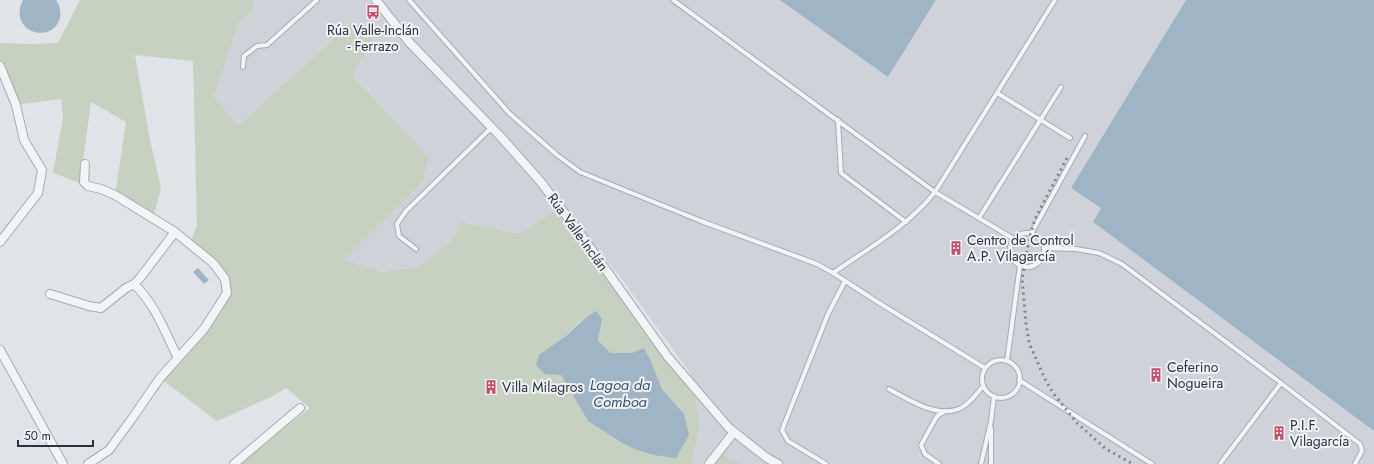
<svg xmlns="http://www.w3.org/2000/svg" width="1374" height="464" font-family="Jost,sans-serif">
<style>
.built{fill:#cfd3d9}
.green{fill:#c7d1c2;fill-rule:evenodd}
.water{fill:#9fb4c4}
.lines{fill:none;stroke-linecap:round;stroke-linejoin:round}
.lane-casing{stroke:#a6abb2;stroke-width:6}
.street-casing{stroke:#a6abb2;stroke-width:10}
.lane{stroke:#f3f4f6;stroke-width:4}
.street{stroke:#f3f4f6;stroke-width:8}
.rail{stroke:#7b8590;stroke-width:3;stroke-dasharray:2 4;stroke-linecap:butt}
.labels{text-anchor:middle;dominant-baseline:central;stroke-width:4;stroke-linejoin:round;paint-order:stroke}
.poi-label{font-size:14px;fill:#2a333e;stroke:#f0f2f5;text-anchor:start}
.street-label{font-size:14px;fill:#2a333e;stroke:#f0f2f5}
.water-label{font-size:15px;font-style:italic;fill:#38546e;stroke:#f0f2f5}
</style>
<rect width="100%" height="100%" fill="#e0e4e8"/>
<path class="built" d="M253,0H783L888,77L936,0H1187L1101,208L1093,222L1374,431V464H691L700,427L693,377L621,278L560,206L521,234L461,222L450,243L417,267L382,272L343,260L423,182L429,157L353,74L373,37L350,22L238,126L214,96L239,23L253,10Z"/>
<path class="green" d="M80,0H253V10L239,23L214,96L238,126L351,22L373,37L353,75L429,157L423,182L344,260L382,272L417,267L450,243L461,222L521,234L560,206L657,342L693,377L700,427L691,464H237L310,408L286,388L273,396L217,421L160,378L217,309L225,279L218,263L189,244L197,226L193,61L135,55L150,140L161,188L153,219L115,195L126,122L91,102L80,183L53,173L63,117L61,99L16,105L0,66V43L30,44L58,43ZM582,320H602L598,341L611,353H632L644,348L651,361L662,389L684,414L588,421L561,375L536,365Z
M718,452L740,464H709Z"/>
<path class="water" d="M23,0H56C60,5 61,12 60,18C52,46 7,31 23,0Z
M780,0H936L888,77Z
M1186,0H1374V431L1093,222L1101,208L1071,188Z
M198,268L209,280L204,284L193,272Z
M596,311L602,319L598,341L611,353H632L644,348L651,361L662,389L684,414L689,435L676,458L654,455L637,450L622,443L588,421L561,375L545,374L536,365L539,355L566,336L583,320Z"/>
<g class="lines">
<defs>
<path id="lane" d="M409,0L509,113L557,155L580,172L701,221L817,264L833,273L876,301L985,368
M673,0L935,192L1014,239
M243,67L244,56L257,46L267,45L317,0
M997,93L1070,138
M838,120L841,173L906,222
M979,218L1061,87
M1010 250a17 17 0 1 1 34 0a17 17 0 1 1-34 0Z
M1031,234L1085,136
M1044,248L1076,249L1099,253L1122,264L1281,383
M416,249L399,236L397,224L406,211L491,128
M833,273C869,248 908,226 935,192L1055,0
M982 379a19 19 0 1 1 38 0a19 19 0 1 1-38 0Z
M1007,361L1020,265
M1019,380L1152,464
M889,389C909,400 938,419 961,408C970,403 977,394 983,386
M991,428V464
M826,464L788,441L782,430L828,314L845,281
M939,464L925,454L921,445L937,416L945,411
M981,464L991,421L994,396
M1220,464L1281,383L1360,444L1362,451L1355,464"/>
<path id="street" d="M376,0L409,42L500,136L540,181L579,232L668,357L729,428L767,458L778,464
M0,66L16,105L24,140L42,170L38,193L0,242
M85,164L84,182L88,186L101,189L115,195L175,232L213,263L225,279L227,293L204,329L160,378L131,420L109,450L88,464
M175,232L140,278L134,284C155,304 165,332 178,358
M50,294L89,306L101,308L126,288L134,284
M0,350L63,464
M234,464L300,408
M709,464L734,432"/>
</defs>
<use href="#lane" class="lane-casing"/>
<use href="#street" class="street-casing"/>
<use href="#lane" class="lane"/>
<use href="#street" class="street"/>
<path class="rail" d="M1067,158L1035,219L1029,240L1022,279L1026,323L1029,343L1045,379L1053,393L1077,423L1106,449L1133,464"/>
</g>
<defs>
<symbol id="bus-bare" viewBox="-9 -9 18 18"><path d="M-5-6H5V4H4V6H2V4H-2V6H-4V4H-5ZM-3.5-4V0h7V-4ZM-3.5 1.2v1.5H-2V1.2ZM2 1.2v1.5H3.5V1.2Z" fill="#c1516b" stroke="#f0f2f5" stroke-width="2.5" paint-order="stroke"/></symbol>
<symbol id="building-bare" viewBox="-9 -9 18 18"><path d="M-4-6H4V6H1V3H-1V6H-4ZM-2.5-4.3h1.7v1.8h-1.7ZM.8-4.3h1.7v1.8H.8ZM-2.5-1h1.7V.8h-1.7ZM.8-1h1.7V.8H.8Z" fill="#c1516b" stroke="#f0f2f5" stroke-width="2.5" paint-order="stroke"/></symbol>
</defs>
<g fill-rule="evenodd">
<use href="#bus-bare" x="363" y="2" width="20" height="20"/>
<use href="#building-bare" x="946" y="238" width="20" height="20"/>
<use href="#building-bare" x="1146" y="365" width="20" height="20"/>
<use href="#building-bare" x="481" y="377" width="20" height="20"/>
<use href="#building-bare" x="1269" y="423" width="20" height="20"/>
</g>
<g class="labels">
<g class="poi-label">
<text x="373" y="30" text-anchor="middle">Rúa Valle-Inclán<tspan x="373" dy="16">- Ferrazo</tspan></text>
<text x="967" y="240">Centro de Control<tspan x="967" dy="16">A.P. Vilagarcía</tspan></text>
<text x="1167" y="367">Ceferino<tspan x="1167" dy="16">Nogueira</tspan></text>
<text x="502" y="387">Villa Milagros</text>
<text x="1290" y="425">P.I.F.<tspan x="1290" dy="16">Vilagarcía</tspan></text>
</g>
<g class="street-label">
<text transform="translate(578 232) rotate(54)">Rúa Valle-Inclán</text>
</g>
<g class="water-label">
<text x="620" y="385">Lagoa da<tspan x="620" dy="17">Comboa</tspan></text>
</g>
</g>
<path d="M18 440v6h75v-6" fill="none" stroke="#2a333e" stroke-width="2"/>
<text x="24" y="440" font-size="12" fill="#2a333e" stroke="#f0f2f5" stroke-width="3" paint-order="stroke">50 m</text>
</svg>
